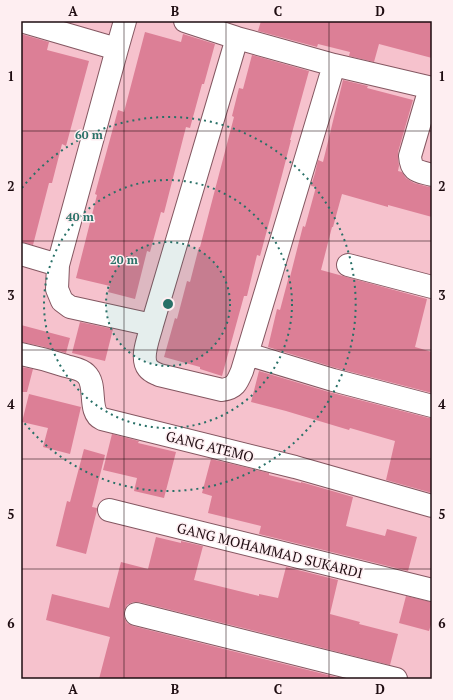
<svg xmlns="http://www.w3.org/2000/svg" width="453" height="700" font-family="'PT Serif',serif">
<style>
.building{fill:#dc7f96}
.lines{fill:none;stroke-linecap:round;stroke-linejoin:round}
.minor-casing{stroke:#845761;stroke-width:24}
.minor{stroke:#fff;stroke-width:22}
.grid{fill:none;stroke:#1e0c11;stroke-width:1;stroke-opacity:0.55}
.ring{fill:none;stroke:#287067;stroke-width:2;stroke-dasharray:2 4}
.labels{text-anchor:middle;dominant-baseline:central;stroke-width:3;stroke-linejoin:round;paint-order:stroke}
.street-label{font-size:14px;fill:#1e0c11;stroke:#feeef1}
.centre{fill:#287067;stroke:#feeef1;stroke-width:2}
.ring-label{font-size:12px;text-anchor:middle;font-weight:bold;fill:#287067;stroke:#feeef1;stroke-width:3;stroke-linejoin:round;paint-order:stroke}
.neatline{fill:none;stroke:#1e0c11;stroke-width:1.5}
.grid-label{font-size:13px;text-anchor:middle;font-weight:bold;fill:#1e0c11}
</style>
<rect width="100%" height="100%" fill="#f6c2cd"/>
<path class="building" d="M261,21H432V58L379,44L374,62L349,56L350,52L318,44L317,47L258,31Z
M145,32L181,42L183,34L215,44L204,84H202L190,128L186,127L164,213L161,212L150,252L147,251L135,299L108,292L110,286L76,278L97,195L95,194L118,110L124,112Z
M21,34L49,42L47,50L89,61L66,146L62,144L52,183H49L33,245L21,242Z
M252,55L309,71L290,140H291L282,175L260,256L257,255L247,296H244L222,376L200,369V367L164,357L175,318L177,319L187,281L190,282L199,247H200L234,117L232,116L239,88L243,89Z
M343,80L368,86L367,88L413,100L398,152V158L399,166L398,171L402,172L406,178L414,183L429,187H432V217L388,205V207L342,194L333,227H332L321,270L427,299L415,347L432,352V393L336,368L268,347L277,309L280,310L289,276L290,277L303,226L305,227L316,187L311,186L315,173L318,160L323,162Z
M80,322L113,329L105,361L72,353Z
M21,325L70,338L66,353L41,346L21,342Z
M21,367L33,369L27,392H21Z
M259,371L329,392L429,418H432V493L386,480L395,441L350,428L349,430L286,411L251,402Z
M29,394L81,407L70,454L43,447L48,428L22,422Z
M112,434L139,441L138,443L176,452L164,498L134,491L137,478L103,470Z
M84,449L105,455L92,507L97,508V510L86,554L56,546L67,501L70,502Z
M211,459L269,473V475L301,483V482L353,497L346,526L385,536L387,529L417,537L408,571L259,534L261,526L208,513L212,496L202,493Z
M156,537L181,543V541L203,546L194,580L259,596V594L278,598L286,567L338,580L330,614L360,622L359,624L398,634L390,665L139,602H133L127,605L124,611V617L127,623L133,626L344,679H99L110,637L46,620L52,594L109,608L121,562L148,569Z
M406,596L432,602V621L429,631L399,623Z"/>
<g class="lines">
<defs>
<path id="minor" d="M21,21L117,49
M125,21L117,49L58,265L57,289L62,301L70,307L152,325
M185,21L237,38L334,65L432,88
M237,38L152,325C149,337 140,358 148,368C151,372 155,373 159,375L222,390C235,388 237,383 242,371L334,65
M430,88L410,156C411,172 418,171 432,175
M21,254L58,265
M348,265L432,287
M21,354C36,357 51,361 66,366C73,368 81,369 86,374C98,385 87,412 102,419L295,467L432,506
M247,354L333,380L432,406
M109,510L432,590
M136,614L396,679"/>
</defs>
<use href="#minor" class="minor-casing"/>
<use href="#minor" class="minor"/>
</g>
<path class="grid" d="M124,21V679M226,21V679M329,21V679M21,131H432M21,241H432M21,350H432M21,459H432M21,569H432"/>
<circle cx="168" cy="304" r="62" fill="#287067" fill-opacity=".12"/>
<g class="ring">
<circle cx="168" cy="304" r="62"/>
<circle cx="168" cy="304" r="124"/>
<path d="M22 188A187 187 0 1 1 22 420"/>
</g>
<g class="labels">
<g class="street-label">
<text transform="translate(210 446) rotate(14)">GANG ATEMO</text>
<text transform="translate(270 550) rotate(14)">GANG MOHAMMAD SUKARDI</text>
</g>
</g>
<circle cx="168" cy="304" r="6" class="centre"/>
<g class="ring-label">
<text x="89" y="139">60 m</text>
<text x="80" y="221">40 m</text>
<text x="124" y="264">20 m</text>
</g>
<rect width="453" height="700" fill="none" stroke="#feeef1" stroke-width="44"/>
<rect x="22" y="22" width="409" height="656" class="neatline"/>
<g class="grid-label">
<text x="73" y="16">A</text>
<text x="175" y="16">B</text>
<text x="278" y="16">C</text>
<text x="380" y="16">D</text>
<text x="11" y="81">1</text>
<text x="442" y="81">1</text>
<text x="11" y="191">2</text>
<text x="442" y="191">2</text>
<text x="11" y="300">3</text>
<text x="442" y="300">3</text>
<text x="11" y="409">4</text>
<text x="442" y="409">4</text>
<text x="11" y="519">5</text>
<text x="442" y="519">5</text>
<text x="11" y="628">6</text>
<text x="442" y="628">6</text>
<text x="73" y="694">A</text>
<text x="175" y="694">B</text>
<text x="278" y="694">C</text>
<text x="380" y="694">D</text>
</g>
</svg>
